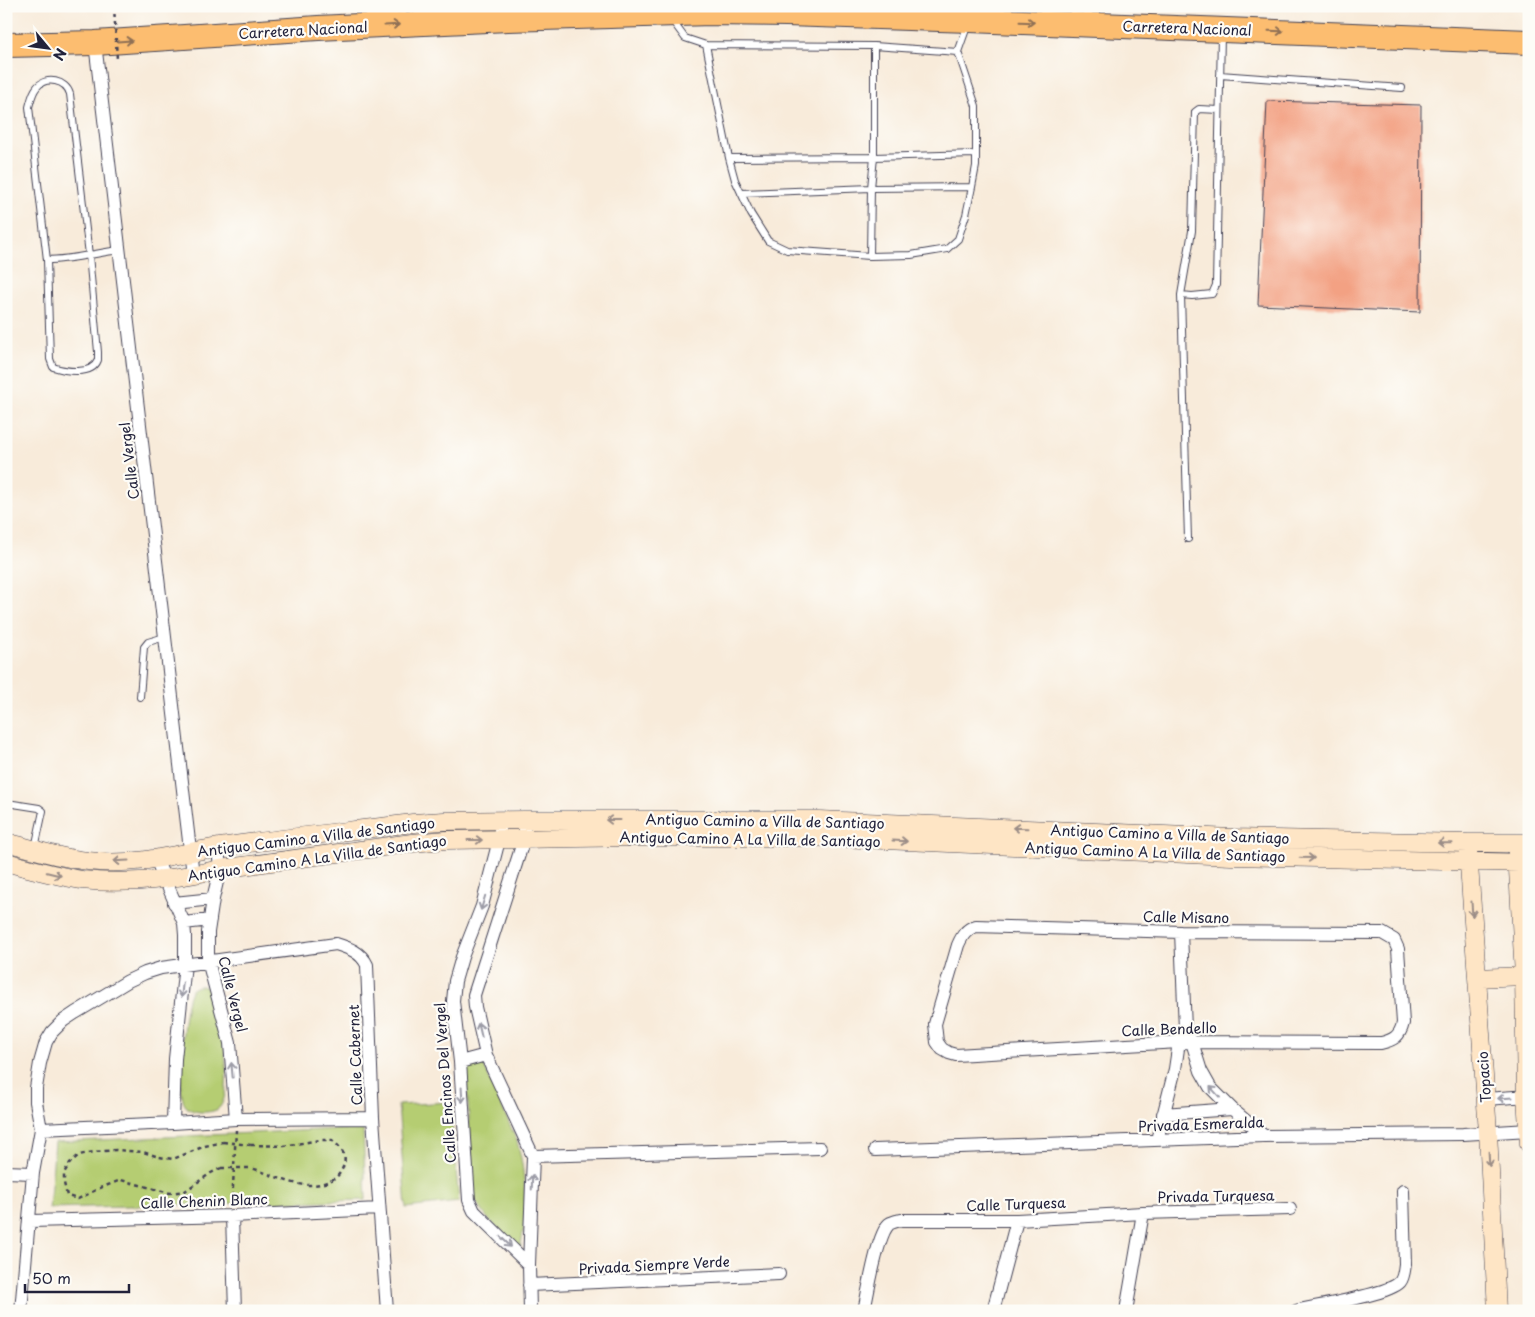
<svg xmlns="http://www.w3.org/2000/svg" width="1535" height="1317" font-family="'Playpen Sans',sans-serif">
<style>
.green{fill:#b5cd72;stroke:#6c7856}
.building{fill:#f3a183}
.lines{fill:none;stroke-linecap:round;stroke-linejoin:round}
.lane-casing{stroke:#424053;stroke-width:8}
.street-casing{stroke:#424053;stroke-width:14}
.secondary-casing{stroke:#424053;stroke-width:19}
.highway-casing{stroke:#424053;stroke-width:26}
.path{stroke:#424053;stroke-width:2.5;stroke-dasharray:4 4;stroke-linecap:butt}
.lane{stroke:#fff;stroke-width:6}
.street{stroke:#fff;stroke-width:12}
.secondary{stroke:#fee5c5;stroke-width:18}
.highway{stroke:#fcbd6f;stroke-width:24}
.path-bridge{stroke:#424053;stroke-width:2.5;stroke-dasharray:4 4;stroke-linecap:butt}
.oneway{stroke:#8f7055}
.oneway2{stroke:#9b8d87}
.oneway3{stroke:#9c9ca7}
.labels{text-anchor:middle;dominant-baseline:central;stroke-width:4.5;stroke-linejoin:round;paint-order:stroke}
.street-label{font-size:14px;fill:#22223b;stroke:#fdfcf7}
</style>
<rect width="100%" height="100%" fill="#fdfcf7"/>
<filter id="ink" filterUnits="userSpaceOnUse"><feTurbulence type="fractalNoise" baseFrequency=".02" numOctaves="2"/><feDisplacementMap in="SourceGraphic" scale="10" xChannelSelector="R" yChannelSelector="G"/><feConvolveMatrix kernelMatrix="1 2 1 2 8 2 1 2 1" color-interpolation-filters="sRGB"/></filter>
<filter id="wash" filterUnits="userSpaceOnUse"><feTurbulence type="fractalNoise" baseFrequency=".0096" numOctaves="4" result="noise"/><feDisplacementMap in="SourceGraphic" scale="20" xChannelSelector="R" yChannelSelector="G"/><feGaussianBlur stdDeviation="1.12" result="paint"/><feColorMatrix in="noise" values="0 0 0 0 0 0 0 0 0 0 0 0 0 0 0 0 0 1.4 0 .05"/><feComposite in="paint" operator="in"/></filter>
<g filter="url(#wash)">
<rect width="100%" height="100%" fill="#f8ebda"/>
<path class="green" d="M199,986C203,986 207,987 209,990C211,993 211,998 212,1001C215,1009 219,1018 221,1026C224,1042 235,1108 213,1111C205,1113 190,1113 185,1105C176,1093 183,1008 190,993C192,988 195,987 199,986Z
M479,1063L483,1064L517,1141C526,1172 528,1217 520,1248L488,1219L474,1199L466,1070L469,1066Z
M450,1102L459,1202L406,1208L398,1105Z
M363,1128L366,1200L49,1208L55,1142Z"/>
<g id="blocks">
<path class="building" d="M1267,101L1421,105L1420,312L1258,305Z
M6,110H8L10,135L6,136Z"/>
</g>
</g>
<g filter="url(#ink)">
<use href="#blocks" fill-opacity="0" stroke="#424053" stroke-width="1"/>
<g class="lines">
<defs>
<path id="lane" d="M671,19L685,38L706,45L874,46L958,52L968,24
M706,45L729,158L735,180L751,214L768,241L787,250L870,256L911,255L947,249L958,239L966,215L972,187L976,166V106L958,52
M1220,75L1402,88
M1219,110L1199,109L1195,112L1192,231L1181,295L1192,296L1212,294L1216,285L1221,34
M729,158L874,157L975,154
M741,193L871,188L972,187
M870,256L871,188L874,157V46
M47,260L29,107C31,100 32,93 37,87C46,76 66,80 70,94L89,255L98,352C98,354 98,357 98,360C92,376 65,371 53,367L50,359L47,260C71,260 96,253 120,250
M1181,295L1188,539
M140,697L144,647L148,642L165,637
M7,803L39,808L43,811L35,848"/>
<path id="street" d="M95,43L193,875
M525,820L524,839L474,995L475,1007L486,1055L533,1156L529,1265L530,1311
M501,821L499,840L482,906L462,957L455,981L453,1001L460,1062L469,1200L474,1211L529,1265
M218,847L220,869L213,899L208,932V961L230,1043L236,1119
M156,859L184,923L185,935V964L175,1059L173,1123
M174,903L213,899
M184,923L210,920
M976,926L1181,932L1382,933L1394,940L1398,949L1403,1023C1400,1036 1394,1040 1381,1043L1179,1042L956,1055L949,1053L942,1049L937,1042L935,1024L958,945C962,936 966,929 976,926Z
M1181,932L1185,1029L1192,1042L1201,1071L1210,1087L1232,1109L1264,1136
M460,1062L486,1055
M1485,1099L1529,1096
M1163,1114L1232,1109
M41,1129L173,1123L236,1119L373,1118
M1157,1140L1175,1069L1179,1042L1182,1036
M875,1150L1264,1136L1463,1134L1529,1130
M533,1156L820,1148
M6,1172L33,1173
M232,1216L235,1311
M30,1221L232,1216L379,1209
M529,1285L779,1274
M21,1311L33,1173L41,1129L36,1102V1088L40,1063L46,1042L52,1032L63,1021L75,1013L128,981L145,973L161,968L336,944C349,948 361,952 367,965L373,1118L387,1311
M864,1311C868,1293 877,1235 889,1224C892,1222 897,1221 901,1220H1017L1143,1213L1290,1209
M993,1311L1017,1220
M1126,1311L1143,1213
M1296,1311C1316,1306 1388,1295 1400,1282C1404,1277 1404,1270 1405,1264L1403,1191"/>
<path id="secondary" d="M6,842C37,850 67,860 99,862C141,865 180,853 220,847C284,838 349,831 413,823L444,821L525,820H819L1233,838L1468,843H1529
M1468,851L1488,1132L1497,1311
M1517,852L1524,976L1526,1096L1529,1144
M6,862C31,869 56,876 82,880C128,885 176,879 220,869L412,843L446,840L638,837H820L1231,856L1529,863
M1477,978L1524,976"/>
<path id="highway" d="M6,45L95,43L318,28L508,19L711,13L786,14L970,20L1529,42"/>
</defs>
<use href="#lane" class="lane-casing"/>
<use href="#street" class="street-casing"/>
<use href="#secondary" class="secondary-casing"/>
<use href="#highway" class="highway-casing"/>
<path class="path" d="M251,1145L284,1146L320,1140H332C341,1148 348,1155 343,1167C340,1175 335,1179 327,1182C300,1192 276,1175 251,1168
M221,1168L211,1173L185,1191L170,1193L121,1180L100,1188L78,1199L67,1196L64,1183V1173L70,1163L79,1155L94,1152L116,1150L143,1152L159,1157L173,1159L205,1146L223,1142
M232,1205L236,1130"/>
<use href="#lane" class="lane"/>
<use href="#street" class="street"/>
<use href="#secondary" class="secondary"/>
<use href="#highway" class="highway"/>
<path class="path-bridge" d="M114,6L117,60
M223,1142L251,1145
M221,1168H251"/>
</g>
<defs><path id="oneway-shaft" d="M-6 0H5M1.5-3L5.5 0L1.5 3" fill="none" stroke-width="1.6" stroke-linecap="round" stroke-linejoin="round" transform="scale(1.25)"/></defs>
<g class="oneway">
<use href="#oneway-shaft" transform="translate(1027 22) rotate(2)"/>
<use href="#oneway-shaft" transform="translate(392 25) rotate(-3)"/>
<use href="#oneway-shaft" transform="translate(1276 31) rotate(2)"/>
<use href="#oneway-shaft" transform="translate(125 41) rotate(-4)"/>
</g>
<g class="oneway2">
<use href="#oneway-shaft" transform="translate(613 820) rotate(180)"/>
<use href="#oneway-shaft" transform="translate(1020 828) rotate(-178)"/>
<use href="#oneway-shaft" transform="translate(475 840)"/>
<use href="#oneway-shaft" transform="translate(900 841) rotate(3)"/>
<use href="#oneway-shaft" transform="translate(1445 843) rotate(-179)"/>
<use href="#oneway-shaft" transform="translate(1307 858) rotate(1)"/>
<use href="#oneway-shaft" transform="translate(121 861) rotate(177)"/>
<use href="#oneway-shaft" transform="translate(54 874) rotate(13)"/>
<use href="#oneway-shaft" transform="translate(1472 909) rotate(86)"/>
<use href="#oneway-shaft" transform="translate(1489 1159) rotate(87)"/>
</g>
<g class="oneway3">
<use href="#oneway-shaft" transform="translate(483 903) rotate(107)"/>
<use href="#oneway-shaft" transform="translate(182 990) rotate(96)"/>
<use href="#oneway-shaft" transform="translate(480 1030) rotate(-103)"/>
<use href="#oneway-shaft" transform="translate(232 1070) rotate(-95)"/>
<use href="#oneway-shaft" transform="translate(1215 1092) rotate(-132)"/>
<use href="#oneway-shaft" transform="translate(462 1095) rotate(87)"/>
<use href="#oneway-shaft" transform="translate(1505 1098) rotate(176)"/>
<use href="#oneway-shaft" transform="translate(532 1182) rotate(-88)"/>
<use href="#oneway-shaft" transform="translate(506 1242) rotate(44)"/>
</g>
</g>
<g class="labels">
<g class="street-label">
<text transform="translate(1187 28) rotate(2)">Carretera Nacional</text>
<text transform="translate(303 30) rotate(-3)">Carretera Nacional</text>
<text transform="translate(129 461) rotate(-97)">Calle Vergel</text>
<text transform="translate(765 821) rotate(1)">Antiguo Camino a Villa de Santiago</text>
<text transform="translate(1170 834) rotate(2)">Antiguo Camino a Villa de Santiago</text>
<text transform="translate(316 837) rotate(-7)">Antiguo Camino a Villa de Santiago</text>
<text transform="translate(750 839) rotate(1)">Antiguo Camino A La Villa de Santiago</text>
<text transform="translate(1155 852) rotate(2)">Antiguo Camino A La Villa de Santiago</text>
<text transform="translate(317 858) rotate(-8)">Antiguo Camino A La Villa de Santiago</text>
<text transform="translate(1186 917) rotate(1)">Calle Misano</text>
<text transform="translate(233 994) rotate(76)">Calle Vergel</text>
<text transform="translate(1169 1029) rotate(-2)">Calle Bendello</text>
<text transform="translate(355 1055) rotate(-92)">Calle Cabernet</text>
<text transform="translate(1484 1077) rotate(-94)">Topacio</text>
<text transform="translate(445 1083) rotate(-94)">Calle Encinos Del Vergel</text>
<text transform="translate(1201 1124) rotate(-2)">Privada Esmeralda</text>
<text transform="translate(1216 1196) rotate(-1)">Privada Turquesa</text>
<text transform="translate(204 1201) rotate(-2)">Calle Chenin Blanc</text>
<text transform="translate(1016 1204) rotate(-2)">Calle Turquesa</text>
<text transform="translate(654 1265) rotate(-3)">Privada Siempre Verde</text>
</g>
</g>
<rect width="1535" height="1317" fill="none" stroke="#fdfcf7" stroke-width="25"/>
<g transform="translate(48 48) rotate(119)" stroke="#fdfcf7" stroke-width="4" paint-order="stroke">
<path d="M0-4L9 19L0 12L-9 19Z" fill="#22223b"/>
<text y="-8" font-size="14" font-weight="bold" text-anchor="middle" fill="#22223b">N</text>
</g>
<path d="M25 1284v8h104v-8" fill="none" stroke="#22223b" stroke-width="2.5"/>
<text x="32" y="1284" font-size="15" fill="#22223b" stroke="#fdfcf7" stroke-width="4" paint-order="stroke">50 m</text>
</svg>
